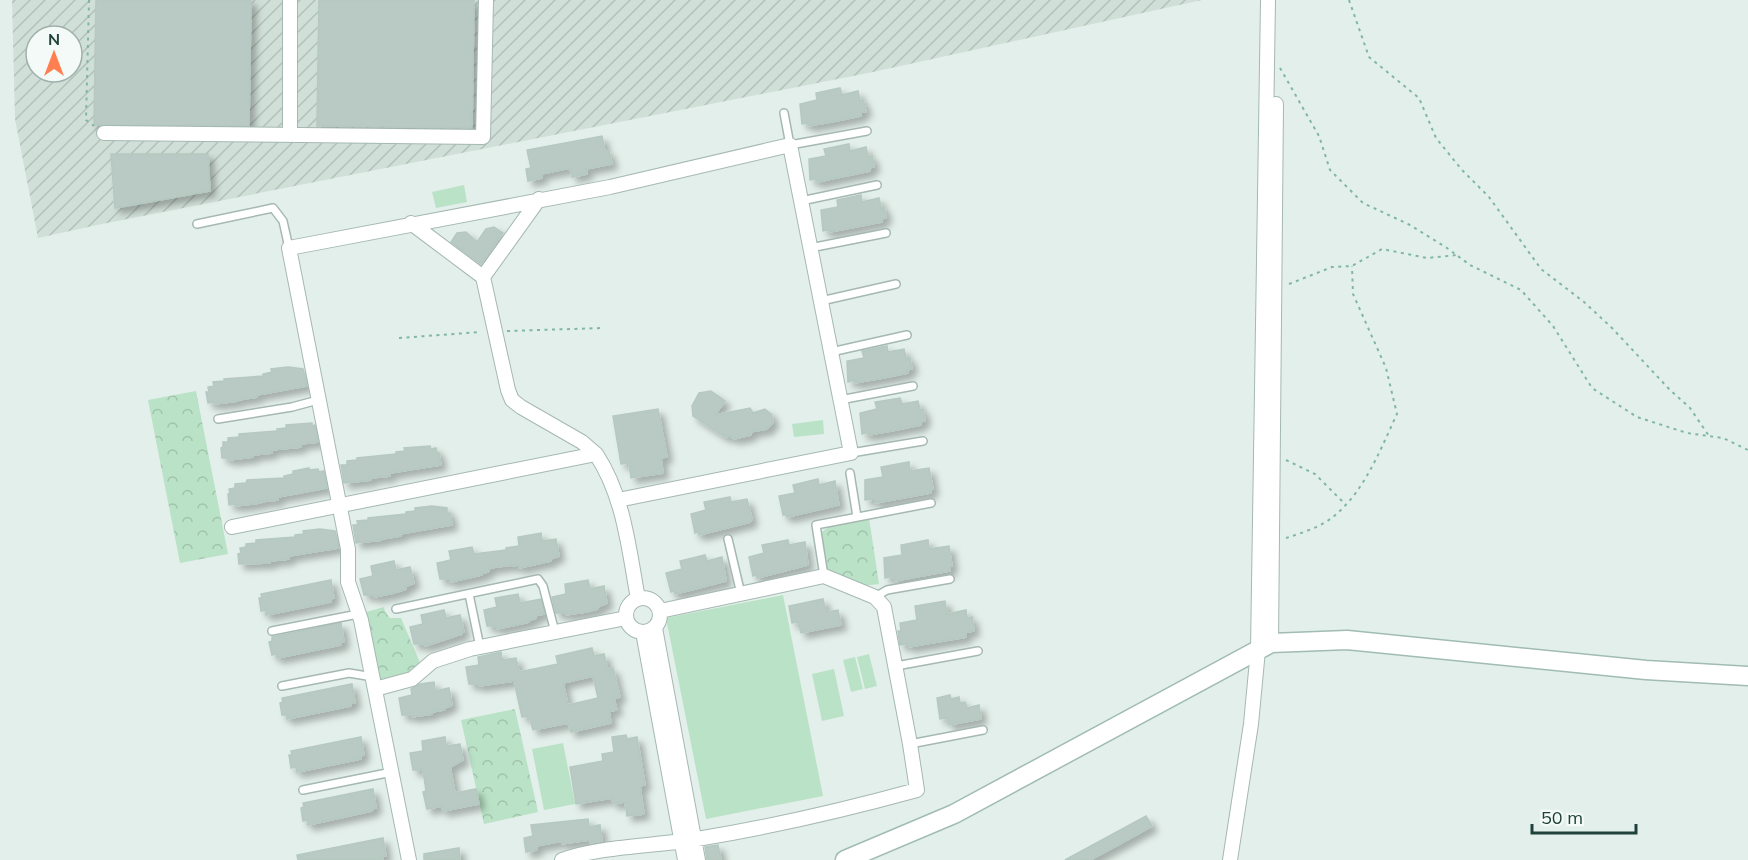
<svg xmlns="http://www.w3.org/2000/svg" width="1748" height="860" font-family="Mulish,sans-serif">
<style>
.industrial{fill:url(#industrial-furrows);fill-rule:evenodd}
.park{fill:url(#park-crowns)}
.garden{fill:#bae2c6}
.building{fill:#b8cac3;stroke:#b5c9c1;stroke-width:1.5;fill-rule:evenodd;filter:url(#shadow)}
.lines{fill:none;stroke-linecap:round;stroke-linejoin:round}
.lane-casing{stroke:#a5b8b2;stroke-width:10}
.street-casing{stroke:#a5b8b2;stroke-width:16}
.secondary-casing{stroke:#a0bcb3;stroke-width:21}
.path{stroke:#80b6a6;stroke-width:2;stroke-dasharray:3 4.5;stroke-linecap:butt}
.lane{stroke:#fff;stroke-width:7}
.street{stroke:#fff;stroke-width:14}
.secondary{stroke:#fff;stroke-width:18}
</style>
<defs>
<pattern id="industrial-furrows" width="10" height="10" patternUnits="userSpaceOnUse" patternTransform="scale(1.5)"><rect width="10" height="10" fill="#d1dfd9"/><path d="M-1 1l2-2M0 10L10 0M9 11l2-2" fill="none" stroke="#b3c1bb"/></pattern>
<pattern id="park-crowns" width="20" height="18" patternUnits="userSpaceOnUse" patternTransform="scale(1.5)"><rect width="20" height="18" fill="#bae2c6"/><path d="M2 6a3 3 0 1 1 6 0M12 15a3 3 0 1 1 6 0" fill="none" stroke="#a0c3ab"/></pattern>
<filter id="shadow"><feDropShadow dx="5.5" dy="5.5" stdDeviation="3" flood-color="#0004"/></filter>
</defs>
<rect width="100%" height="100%" fill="#e3efea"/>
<path class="industrial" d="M12,0H1202L873,72L102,224L38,238L15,119ZM36,36H72V72H36Z"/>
<path class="park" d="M196,391L228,554L180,563L148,400Z
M869,518L879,584L862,586L827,571L820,535C829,521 853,521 869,518Z
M384,607L385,612L390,618H401L421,665L410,675L379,684L363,613Z
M515,709L538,812L484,824L461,720Z"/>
<path class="garden" d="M464,185L467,202L436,208L432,192Z
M823,420L824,434L794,437L792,424Z
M783,595L823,796L706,819L666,618Z
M869,654L877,686L865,689L857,657Z
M855,657L863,689L851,692L843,660Z
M834,669L844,716L822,721L812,674Z
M563,743L575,804L544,810L532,749Z"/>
<path class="building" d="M96,0H251L249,126L94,125Z
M319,0H474L472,128L317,126Z
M840,88L842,95L858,91L860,101L863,100L866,112H861V116L831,122L809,126L808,123L802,124L800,104L817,100L816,93Z
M602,136L605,152L609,151L612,164L586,169L587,174L572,177L570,168L541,174L542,178L528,181L526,169L531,168L527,150Z
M849,144L850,151L866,147L868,157L872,156L874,167L869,168L870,171L817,182V179L810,180L809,159L826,156L824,149Z
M111,154H208L210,191L115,208Z
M861,195L862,202L879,198L881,208L884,207L886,218L881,219L882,222L830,232L829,230L823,231L821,210L838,207L837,200Z
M494,227L503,233L481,264L451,242L457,233L466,232L477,242L486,229Z
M887,346L888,352L904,349L906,358H910L912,369L907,370L908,373L883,378L855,383L854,380L848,382L847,361L864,358L862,351Z
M288,367L303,369L307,386L257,395V397L238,400V401L215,404L214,402L208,403L206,392H209L208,387L214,386L213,382L224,381V379L263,376V374L272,372L271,369Z
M711,391L725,401L715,415L750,408L753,413L765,409L771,414L773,422L767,429L750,432L751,435L734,439L730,436L725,437L693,416L692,406L699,393Z
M900,398L902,404L918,401L920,410L923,409L925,421L920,422L921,425L891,431L868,435V432L862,434L860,413L877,409L875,402Z
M658,409L667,457L661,458L663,473L631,478L629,463L621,464L613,416Z
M312,423V426L315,425L318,442L300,444L301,447L271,450L272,453L253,455V457L229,460V458H222L221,448L223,447V442H228V438L239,437V434L277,431V429L286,428V425Z
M430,446L431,449L436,448L437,453H439L441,465L390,473V476L371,478V480L344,483L341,465H347V461L357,460V458L396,454V452L405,451L404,448Z
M909,462L910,471L929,468L933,489H930L931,493L875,503V499L865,500V480L883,477L881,467Z
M309,468V470L318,469L319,472L324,471L327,488L278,497V500L259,502L260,503L236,506V504L229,505L228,494H230L229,489L235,488V484L246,483L247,480L284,478V476L293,474V471Z
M818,479L819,485L835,481L839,505L787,517V515H783L779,496L795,493L793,485Z
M730,497L731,502L747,499L752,519L750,522L699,535L698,532L695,533L691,514L706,510L704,502Z
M432,506L447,508V513H450L452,525L400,534L401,536L382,539V540L356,543L353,525H358L357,521L368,520V518L406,514V512L415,511V508Z
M320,529L335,531L339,548L289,556V559L270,561V563L239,564L238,554L241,553L240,548L246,547V544L256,543V540L295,537V535L304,534L303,531Z
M541,533L542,541L556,539L559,556L551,559V561L519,568V565L512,566V565L490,568L488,572L482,573V575L450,582V579H440L437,563L451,560L449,551L472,547L474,554L506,550V548L519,546L518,537Z
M788,540L789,545L805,542L808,565L757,578V575L753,576L749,557L764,553L762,545Z
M928,540L929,549L949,546L952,566L949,567L950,571L895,581L894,576L885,578L884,558L902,555L901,545Z
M705,555L707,561L722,557L726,581L675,594L674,591L671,592L666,573L682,569L680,561Z
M394,561L396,570L410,567L414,583L405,587L406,589L394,593L374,597V595H364L360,579L373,576L371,566Z
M331,580L334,598L330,599L331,602L266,615V610L261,611L259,598H262L261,594Z
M588,580L590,589L604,586L607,603L598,607V609L586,612L566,615V613H556L552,597L566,594L565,584Z
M518,594L520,603L541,599L545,614L537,615L535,619L528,620L529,622L516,625L497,629L496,626H487L484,610L497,607L495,598Z
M823,599L826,612L838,610L841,625L801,633L798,622L792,623L789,606Z
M945,601L947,614L966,610L967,618L972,617L974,631L966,632V637L909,647L908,644L900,645L898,631H901L900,623L917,620L915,606Z
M444,610L446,618L460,615L464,632H461L462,634L425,646L424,644H414L410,627L423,624L421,615Z
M341,623L344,642H341V645L277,658L276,654L272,655L269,642L272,641V637Z
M592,648L594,656L604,654L608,670L613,668L620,697L614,699L617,710L609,711L611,723L571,732L568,723L533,730L529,716L522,717L514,681L479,686L478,684H469L466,667L479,665L478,657L501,652L502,660L516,658L519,672L558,664L556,656ZM593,676L598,698L568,705L563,683Z
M434,682L435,691L449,688L452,705L443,709L444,710L432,712V714L412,717V715H402L399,698L412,695L411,689L420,684Z
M352,684L355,703H351V706L287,719V715H282L280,703L283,702L282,698Z
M950,695L951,699L959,697L960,703L965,702L967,708L979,705L981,719L949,725L947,718L940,719L937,698Z
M626,735L627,739L637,737L645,785L640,786L644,814L627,816L625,802L613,804L612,798L576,804L570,767L603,761L602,754L614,752L612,737Z
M361,737L364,755L360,756L361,759L297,772L296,767L291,768L289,755H292L291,751Z
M445,737L446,746L460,744L463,760L450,767L455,793L476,789L479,804L443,811L442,806L427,809L423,792L426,791L423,770H413L410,753L423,751L422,741Z
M373,789L376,808L372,809V811L308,825V820L303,821L301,808L304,807L303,803Z
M1146,816L1152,826L1125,841L1090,860H1065Z
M588,819L589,827L600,825L602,841L590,843L589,840L562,844V841L536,846L537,850L526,852L524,838L533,836L531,825Z
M383,838L386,856H382L383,860H298L297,855Z
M718,845L721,860H707L705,847Z
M459,848L460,860H424V854Z"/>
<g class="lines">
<defs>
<path id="lane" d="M784,113L790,145L867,131
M801,201L877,185
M197,224L273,208L283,221L289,248
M810,248L886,233
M821,301L896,284
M831,352L907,335
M840,400L913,386
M218,419L292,407L318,400
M851,453L923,441
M850,473L857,517
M728,539L741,594
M824,576L816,525L931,503
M469,594L480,647
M875,597L887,590L950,579
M396,609L538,579L543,586L555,632
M272,631L358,614
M896,666L978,651
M282,686L349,673L373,677
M910,744L983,730
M303,790L392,772"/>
<path id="street" d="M104,133L483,137L486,0
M290,135V0
M539,199L483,277L508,390L512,400L521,407L582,442L596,454
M411,223L483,277
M232,527L596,454C624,496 629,550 638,599
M626 615a17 17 0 1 1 34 0a17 17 0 1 1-34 0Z
M655,628L698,860
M643,632L685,860
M1271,643L1276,104
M375,689L412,679L433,661L470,649L626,618
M409,860L361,620L348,582V549L289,248L610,187L790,145L851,453L618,500
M562,860C600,846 656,846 697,839C771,827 844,810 917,790L910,744L884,607L875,597L824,576L660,611
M1230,860L1251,724L1258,650L1268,0"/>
<path id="secondary" d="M845,860L954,814L1271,643L1347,640L1646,670L1748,676"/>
</defs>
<use href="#lane" class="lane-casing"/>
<use href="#street" class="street-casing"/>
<use href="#secondary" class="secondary-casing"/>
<path class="path" d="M89,0L86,120L94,126
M1349,0L1369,57L1419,98L1436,138L1462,170L1489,197L1541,269L1584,302L1612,328L1670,390L1690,408L1709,436
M1280,68L1319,136L1330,170L1363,203L1410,225L1447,248L1470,265L1521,290L1553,326L1592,388L1637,417L1687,433L1723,438L1748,450
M1289,284L1332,267L1352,266L1382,249L1427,258L1457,255
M507,331L603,328
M399,338L481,332
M1286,460L1315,474L1345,504
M1286,538C1302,533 1320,527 1333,517C1365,491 1380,450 1397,414L1386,368L1353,294L1352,266"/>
<use href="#lane" class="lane"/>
<use href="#street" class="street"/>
<use href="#secondary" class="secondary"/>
</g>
<g transform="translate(54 54)"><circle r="28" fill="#f4faf7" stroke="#9fb0ab" stroke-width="1.5"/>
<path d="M0-4.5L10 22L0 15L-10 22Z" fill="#ff7f51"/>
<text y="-9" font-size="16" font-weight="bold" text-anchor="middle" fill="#20423a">N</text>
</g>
<path d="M1532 824v9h104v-9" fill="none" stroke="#20423a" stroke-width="3"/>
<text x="1541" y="824" font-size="18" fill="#20423a" stroke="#f4faf7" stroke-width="4.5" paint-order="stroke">50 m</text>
</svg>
